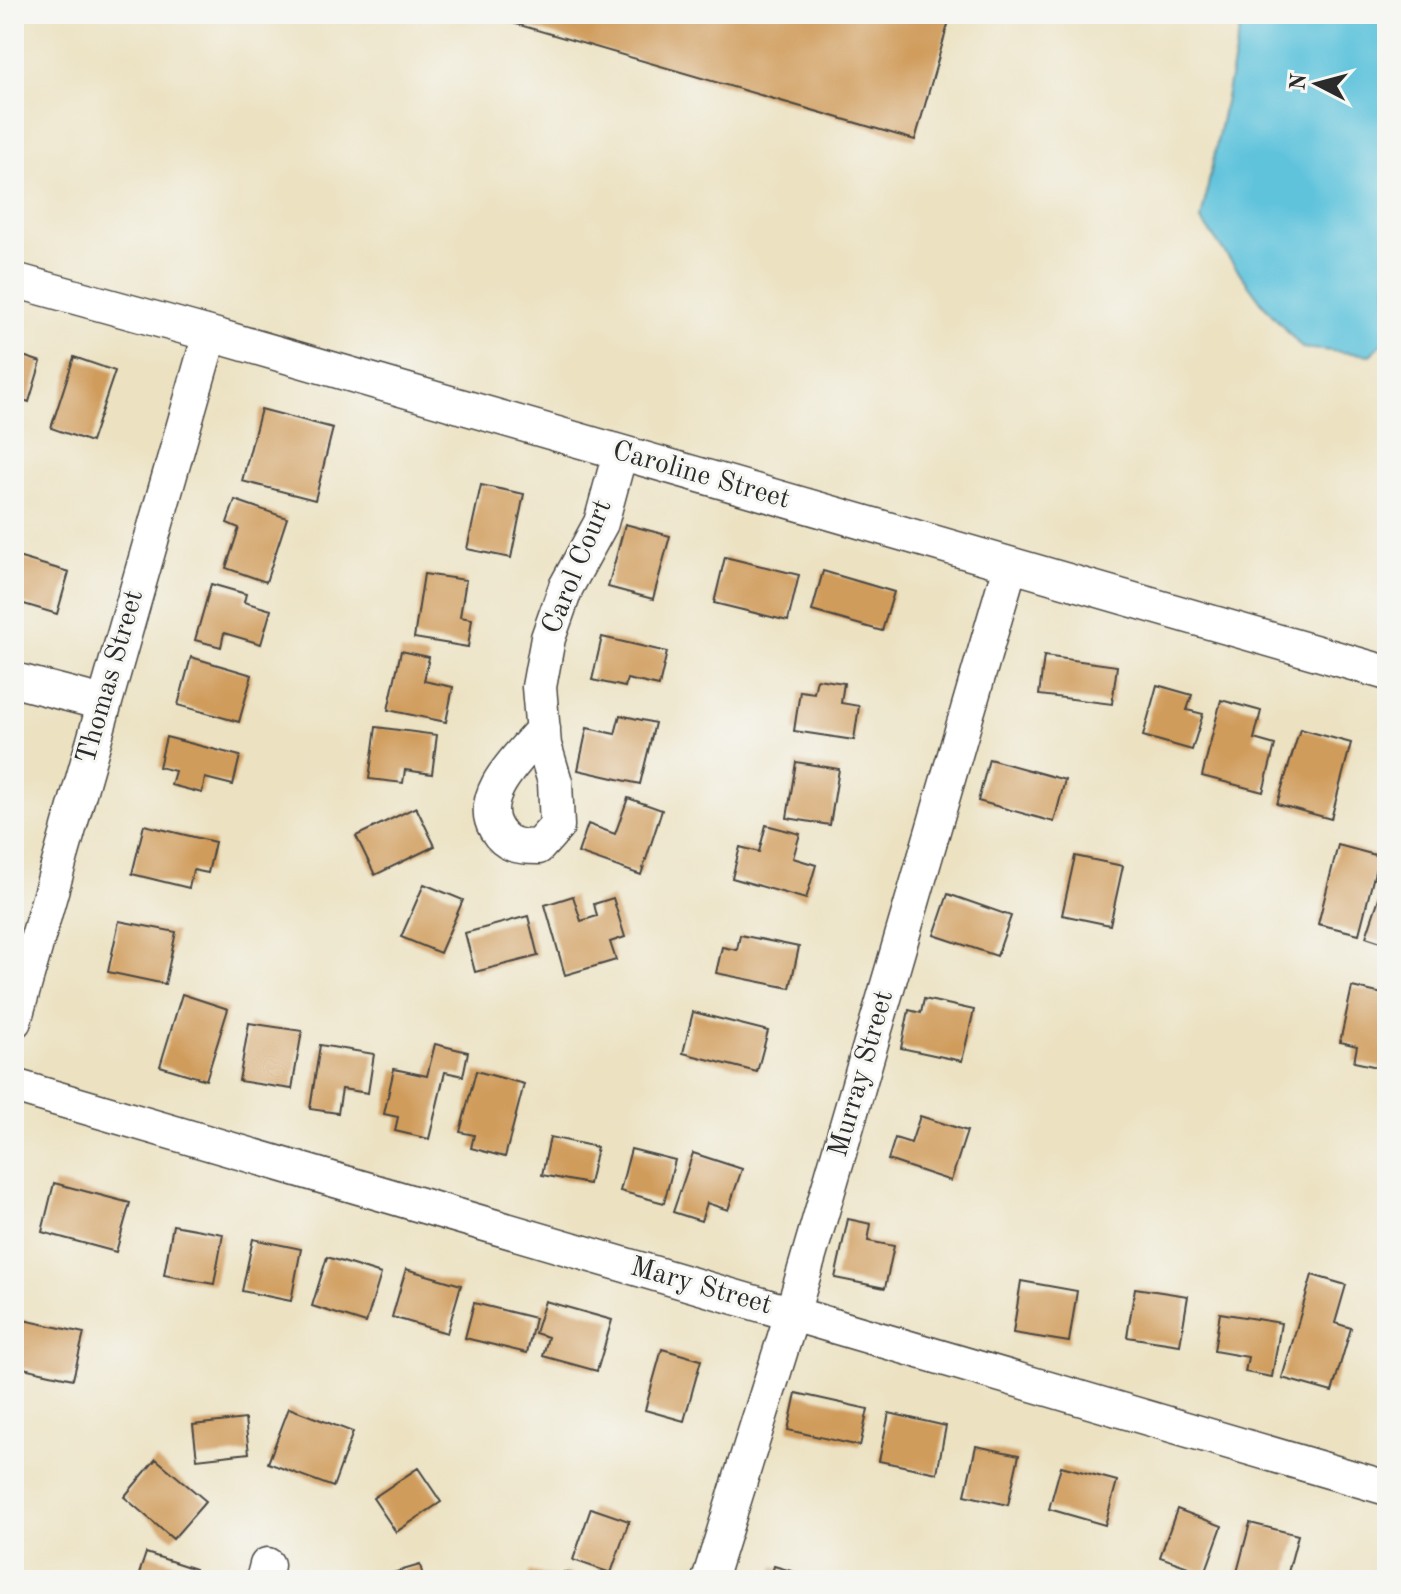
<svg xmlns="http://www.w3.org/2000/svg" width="1401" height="1594" font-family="'Old Standard TT',serif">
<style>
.water{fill:#5ec3dc;stroke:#447784;stroke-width:2}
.building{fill:#d09c5b}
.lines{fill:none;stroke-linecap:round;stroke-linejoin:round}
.minor-casing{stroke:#484642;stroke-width:37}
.minor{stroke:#fff;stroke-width:34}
.labels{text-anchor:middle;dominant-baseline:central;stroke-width:6;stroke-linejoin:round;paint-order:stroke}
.street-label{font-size:28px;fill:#2b2b2b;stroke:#f6f6f2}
</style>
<rect width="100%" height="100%" fill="#f6f6f2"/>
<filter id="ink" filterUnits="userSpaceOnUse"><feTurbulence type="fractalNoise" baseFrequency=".0125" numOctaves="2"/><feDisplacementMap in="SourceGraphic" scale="16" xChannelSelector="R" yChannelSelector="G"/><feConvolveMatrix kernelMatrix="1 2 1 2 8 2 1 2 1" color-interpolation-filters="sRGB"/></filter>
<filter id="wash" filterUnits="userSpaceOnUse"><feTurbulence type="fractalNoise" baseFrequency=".006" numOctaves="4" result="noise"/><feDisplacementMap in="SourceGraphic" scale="32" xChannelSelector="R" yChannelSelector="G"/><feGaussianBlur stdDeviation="1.8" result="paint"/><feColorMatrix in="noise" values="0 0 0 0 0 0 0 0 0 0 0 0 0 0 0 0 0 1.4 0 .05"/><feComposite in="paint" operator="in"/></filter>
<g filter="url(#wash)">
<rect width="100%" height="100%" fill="#ece2c2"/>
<path class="water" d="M1243,14H1387V339L1370,355L1302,348L1262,303L1201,220Z"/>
<g id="blocks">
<path class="building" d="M482,14H951L915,140Z
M14,353L41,362L29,402L14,397Z
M74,357L115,371L91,442L51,428Z
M261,409L333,428L315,500L242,481Z
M481,485L524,494L511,558L467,549Z
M235,500L287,518L266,582L226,568L239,528L227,523Z
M625,524L670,536L653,599L608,587Z
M14,556L69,572L57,614L14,601Z
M725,557L799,575L788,621L714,603Z
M823,571L894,592L882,631L812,611Z
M424,574L466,580L460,617L472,619L468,647L414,638Z
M211,584L246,594L244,602L271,610L261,644L224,633L221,647L195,640Z
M602,637L667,652L659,686L627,679L625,687L592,680Z
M401,651L429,657L424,681L453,687L446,722L388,710Z
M1044,656L1117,666L1112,704L1039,695Z
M191,657L252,675L239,722L178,705Z
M817,679L844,683L841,703L859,706L854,740L794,731L800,691L814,693Z
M1157,685L1192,695L1187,710L1203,714L1192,750L1143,736Z
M1221,700L1261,711L1254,739L1275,745L1263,792L1202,776Z
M620,715L655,723L640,784L578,770L587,728L615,734Z
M376,727L437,735L432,774L405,770L403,783L369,779Z
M1300,729L1351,743L1331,819L1277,804Z
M166,737L240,756L233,785L205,778L202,793L171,785L175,771L159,767Z
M989,759L1065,780L1054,822L978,801Z
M796,762L839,769L830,825L787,818Z
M628,798L662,810L641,875L578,853L588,824L615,834Z
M416,807L435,846L375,875L356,836Z
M144,825L215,842L208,873L193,870L189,888L132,874Z
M766,825L800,834L793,858L816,865L806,899L732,878L740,847L759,852Z
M1338,845L1379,856L1359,934L1318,924Z
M1075,856L1123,866L1110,925L1062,915Z
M1387,874V944L1366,937Z
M424,884L463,900L440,953L401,937Z
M948,894L1011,916L997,956L934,935Z
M573,896L581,921L597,916L594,904L613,898L625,937L610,942L616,960L565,975L545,905Z
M528,916L538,956L475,972L465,933Z
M119,921L176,932L165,984L108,972Z
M740,935L799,947L790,988L716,973L722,947L737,950Z
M1352,987L1387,995V1069L1354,1062L1357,1046L1340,1042Z
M182,994L228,1009L206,1080L160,1066Z
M924,999L974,1010L962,1061L901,1048L909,1010L921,1013Z
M693,1012L768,1031L757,1072L683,1053Z
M249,1023L302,1031L292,1089L239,1081Z
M435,1044L468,1052L463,1076L445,1072L429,1139L395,1131L398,1117L384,1114L394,1069L427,1076Z
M320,1045L374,1054L368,1093L342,1089L338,1113L310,1109Z
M476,1071L524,1084L505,1157L471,1148L474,1135L460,1132Z
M920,1116L967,1131L951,1181L888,1160L895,1138L911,1143Z
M550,1137L597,1147L589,1184L542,1175Z
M631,1149L675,1160L664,1203L620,1191Z
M693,1153L742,1169L728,1210L707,1203L701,1221L673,1212Z
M54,1183L130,1203L116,1252L42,1232Z
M848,1219L871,1224L868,1241L894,1246L885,1288L835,1278Z
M173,1225L223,1234L214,1284L164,1275Z
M253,1239L301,1249L291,1301L242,1291Z
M327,1257L381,1274L366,1323L312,1306Z
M406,1269L461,1285L447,1333L392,1317Z
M1312,1275L1346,1285L1335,1323L1351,1328L1332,1392L1282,1378Z
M1021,1281L1077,1291L1069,1342L1013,1333Z
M1135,1288L1188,1296L1180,1345L1127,1337Z
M545,1301L612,1320L597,1371L543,1356L548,1337L535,1333Z
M474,1303L535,1318L527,1353L465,1338Z
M1220,1313L1281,1323L1272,1377L1245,1372L1248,1357L1214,1351Z
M14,1318L84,1333L73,1379L14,1366Z
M662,1349L701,1360L684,1421L645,1410Z
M796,1393L868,1409L860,1446L788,1430Z
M289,1408L353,1432L333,1487L268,1463Z
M889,1413L946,1426L937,1473L879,1461Z
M245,1419L249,1453L197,1459L193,1425Z
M976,1446L1019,1455L1008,1505L965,1495Z
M156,1459L206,1501L173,1539L124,1497Z
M1061,1466L1117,1481L1105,1525L1049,1509Z
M418,1468L441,1502L396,1532L373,1498Z
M591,1508L629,1521L611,1573L573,1560Z
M1177,1509L1222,1526L1205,1573L1160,1557Z
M1250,1523L1298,1535L1286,1580H1235Z
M146,1553L195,1569L192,1580H137Z
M420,1565L424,1580H372V1579Z
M774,1566L808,1576L807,1580H770Z
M529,1571L563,1578L564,1572L597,1580H527Z"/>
</g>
</g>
<g filter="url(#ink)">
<use href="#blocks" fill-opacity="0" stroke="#484642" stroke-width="2"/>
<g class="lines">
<defs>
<path id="minor" d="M14,280L210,334L1387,673
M14,680L103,703
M543,729C523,754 475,794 496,829C506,846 519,847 538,847L557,826L555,782L544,745L539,687L548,638L566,587L601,523L620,453
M14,1021L210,334
M14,1086L1387,1488
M263,1580L267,1565
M709,1580L792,1314L1010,566"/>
</defs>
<use href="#minor" class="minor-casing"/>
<use href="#minor" class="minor"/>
</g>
</g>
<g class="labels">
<g class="street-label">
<text transform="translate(701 476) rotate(16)">Caroline Street</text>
<text transform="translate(578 567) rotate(-68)">Carol Court</text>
<text transform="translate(111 677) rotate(-74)">Thomas Street</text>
<text transform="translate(862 1074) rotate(-74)">Murray Street</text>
<text transform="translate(701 1287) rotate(16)">Mary Street</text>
</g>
</g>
<rect width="1401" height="1594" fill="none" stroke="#f6f6f2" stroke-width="48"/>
<g transform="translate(1317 84) rotate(276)" stroke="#f6f6f2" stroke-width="6" paint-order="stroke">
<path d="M0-6L14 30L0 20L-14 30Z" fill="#2b2b2b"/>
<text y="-12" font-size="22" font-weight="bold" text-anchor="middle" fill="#2b2b2b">N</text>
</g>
</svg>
